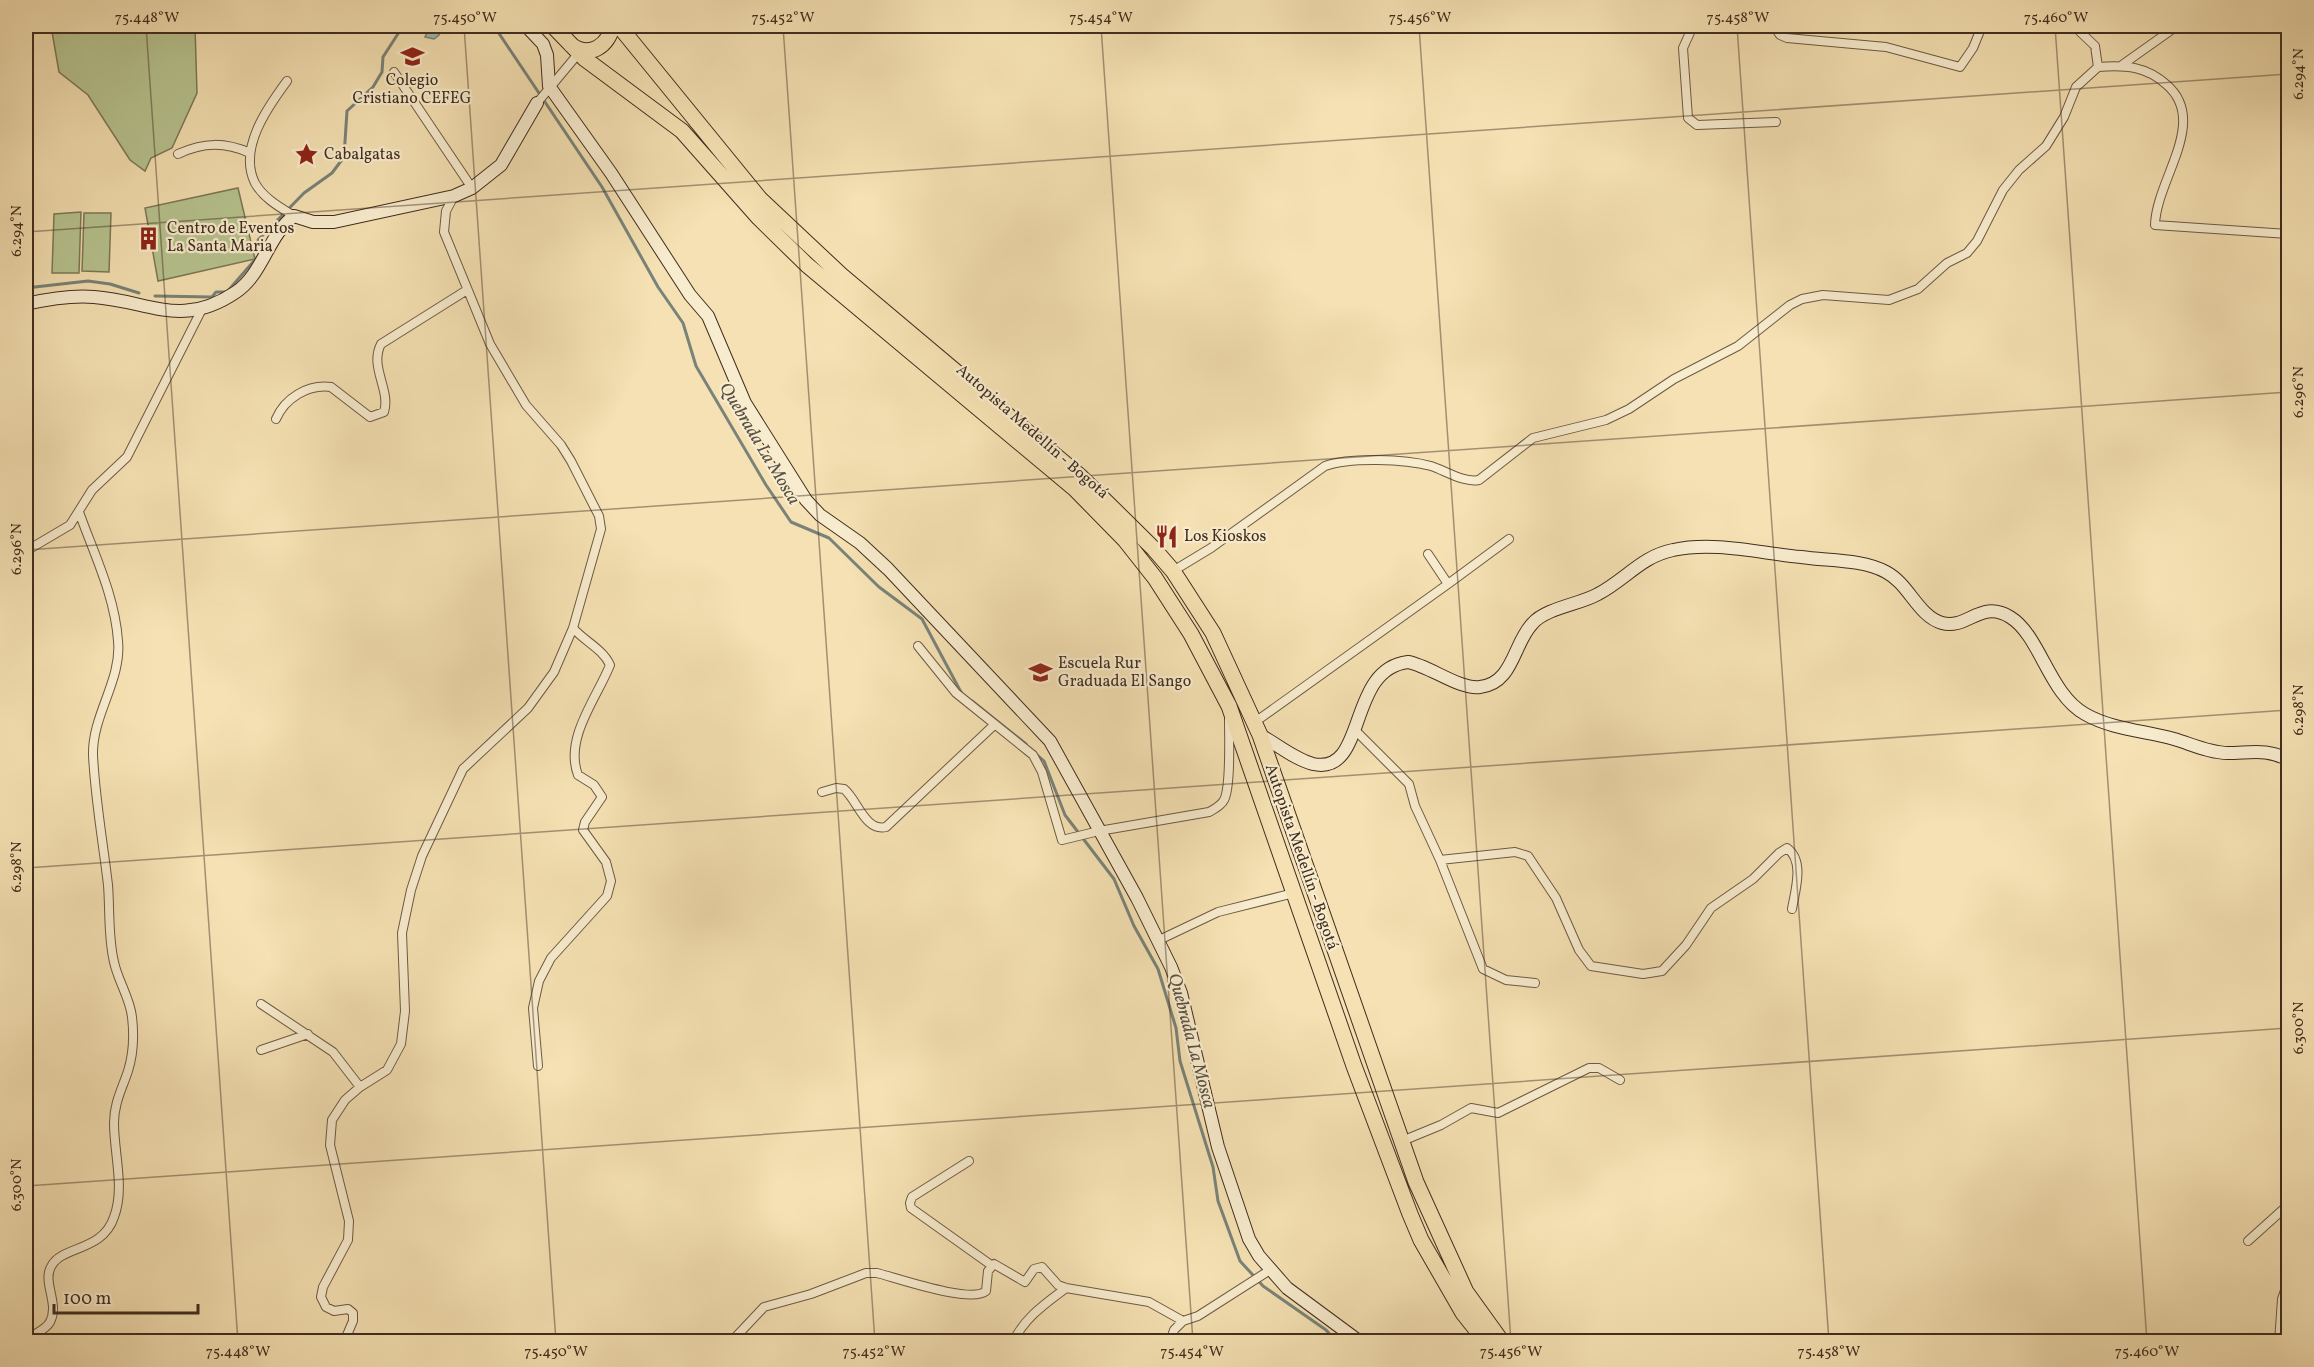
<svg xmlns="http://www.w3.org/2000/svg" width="2314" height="1367" font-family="Vollkorn,serif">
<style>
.green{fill:#b7c490;stroke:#7c7858;stroke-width:1.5}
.water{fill:#9fbcb5;stroke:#798379;stroke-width:1.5}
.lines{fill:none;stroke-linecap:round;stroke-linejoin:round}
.stream{stroke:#798379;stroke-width:3}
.street-casing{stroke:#6d5a44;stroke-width:10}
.secondary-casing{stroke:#402d1f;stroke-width:14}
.highway-casing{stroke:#402d1f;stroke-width:17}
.street{stroke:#f8ecce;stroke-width:8}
.secondary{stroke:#f8ecce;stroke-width:12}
.highway{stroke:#f5e1b3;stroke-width:15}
.ticks{fill:none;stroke:#402d1f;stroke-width:1.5;stroke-opacity:0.45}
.labels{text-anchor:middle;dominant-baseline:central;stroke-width:4.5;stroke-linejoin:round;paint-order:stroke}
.poi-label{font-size:16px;fill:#402d1f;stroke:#f8ecce;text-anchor:start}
.street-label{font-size:16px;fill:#402d1f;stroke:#f8ecce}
.water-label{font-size:18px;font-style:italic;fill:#585144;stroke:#f8ecce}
.neatline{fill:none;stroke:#402d1f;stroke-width:2}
.ticks-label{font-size:15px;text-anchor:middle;fill:#402d1f}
</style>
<rect width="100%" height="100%" fill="#f5e1b3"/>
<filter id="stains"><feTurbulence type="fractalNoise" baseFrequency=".00333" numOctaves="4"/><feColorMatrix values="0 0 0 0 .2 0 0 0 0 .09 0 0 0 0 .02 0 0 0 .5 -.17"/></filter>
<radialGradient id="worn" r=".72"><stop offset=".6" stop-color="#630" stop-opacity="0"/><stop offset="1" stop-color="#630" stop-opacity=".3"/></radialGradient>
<path class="green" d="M51,26H195L197,93L172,148L151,158L145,171L130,160L88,95L59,72Z
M238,188L255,259L158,281L145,208Z
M81,212L79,273H52L54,214Z
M84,213H111L109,272L82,271Z"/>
<path class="water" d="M430,26H443L439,35L434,39L425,37Z"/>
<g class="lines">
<path class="stream" d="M494,26L602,187L658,287L683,323L696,366L766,485L791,522L829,538L879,587L922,619L962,694
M26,288L88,281L110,284L139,293
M155,296L212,297L216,292H227L259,255L258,240L304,193L332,173L344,157L347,111L373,87L382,72L383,57L403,26
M972,701L1026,744
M1035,753L1044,761L1065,815L1114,879L1134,926L1158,969L1176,1028L1180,1061L1213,1167L1218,1201L1240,1261L1263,1286L1326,1330L1337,1342"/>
<defs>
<path id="street" d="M1693,26L1683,48L1688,118L1697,125L1776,122
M1774,26L1780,35L1787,38L1886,47L1960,67L1973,48L1982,26
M2122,65L2177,26
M2098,67C2126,65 2146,66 2167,85C2209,122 2156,180 2155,225L2288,234
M394,72L472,188
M287,81C267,108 238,149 255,183C263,198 281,208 294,216
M537,103L578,54
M178,154C204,142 225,142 250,153
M276,419C285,398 308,384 331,387L370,417L384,412C391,390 369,367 381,344L467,290
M26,551L70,525L92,490L127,457L202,309
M1173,571L1211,548L1325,466C1350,457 1405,459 1431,466C1446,471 1464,483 1479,480L1533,438L1606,420L1629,409L1674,379L1738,346L1790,305L1802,299L1823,295L1889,300L1918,289L1947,263L1967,253L1977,241L2003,190L2019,170L2046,146L2064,117L2076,87L2098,67L2095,46L2074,26
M1448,584L1509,539
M918,646L956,693L1033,755L1042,772L1062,840L1099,831L1209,812C1214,809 1221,806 1224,800C1231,787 1229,736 1229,719
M1255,722L1448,584L1428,554
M1355,730L1409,784L1415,806L1440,860L1515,852L1528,856L1556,898L1579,950L1591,966L1643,974L1662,971L1686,945L1711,908L1753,879L1779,853L1787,848C1805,861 1795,891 1792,909
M822,792L836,788L844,789C857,799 865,832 886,827L993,726
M1440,860L1483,969L1506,980L1535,983
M1157,941L1218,912L1294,893
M261,1004L333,1052L360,1087
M261,1050L308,1034
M538,1066L533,1008L539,981L551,958L607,896L611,881L606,862L583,830L585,822L602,797L594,785L578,775C564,738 597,698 610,665C603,649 584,641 573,628
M1402,1141L1441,1125L1471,1108L1498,1113L1589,1068H1599L1620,1080
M969,1161L912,1197L910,1203L911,1208L991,1265
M2248,1241L2288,1205
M26,1341C32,1334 45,1331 50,1322C60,1303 41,1281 52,1265C63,1246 103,1251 114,1217C125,1188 114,1154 114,1123C114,1103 122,1089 128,1071C133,1055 134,1034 132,1017C130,998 118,981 114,962C108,937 110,911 108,885C103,842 95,798 93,755C92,715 122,680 118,641C115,596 94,554 79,512
M344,1342L353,1321V1313L348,1309L334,1311L326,1307L321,1297L323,1287L348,1240L349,1221L330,1145L332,1120L345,1100L360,1087L387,1070L401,1044L405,1011L402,933L411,890L422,856L463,769L528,708L554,672L573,628L601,529L599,516L571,461L561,445L526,405L490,344L444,232L446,211L454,196
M731,1342L764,1307L811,1294L866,1273H877C897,1278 971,1304 986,1291L988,1271L994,1264L1025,1282L1034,1269L1042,1267L1058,1285L1066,1288L1149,1302L1183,1321L1198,1316L1270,1270
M1013,1342C1025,1317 1045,1304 1066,1288
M1170,1342L1174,1330L1183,1321
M2279,1342L2282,1299L2288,1282"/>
<path id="secondary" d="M526,26L543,44L547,55L549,86L611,173L690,295L708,316L745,403L806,500L820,515L860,543L888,569L1050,741L1137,898L1171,967L1181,993L1218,1147L1249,1239L1259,1256L1287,1288L1360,1342
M26,304C48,299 71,295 94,297C149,301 182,329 236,292C263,274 268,235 294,216L313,222H334L454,196L472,188L501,165L537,103
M1260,735C1277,744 1294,759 1313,764C1368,776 1346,669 1408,662C1430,666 1460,690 1480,687C1514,683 1513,643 1533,623C1546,608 1581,604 1598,594C1625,580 1642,556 1673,550C1714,541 1759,553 1801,557C1828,561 1862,559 1886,572C1909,584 1918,616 1942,623C1967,630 1981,599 2010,617C2040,635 2049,694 2085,714C2111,729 2145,731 2174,739C2191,744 2210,753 2228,753C2250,753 2268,748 2288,760"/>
<path id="highway" d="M553,26L585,59L682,131L759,218L807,265L1075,489L1125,540L1155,578L1191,634L1229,706L1354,1066L1410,1214L1421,1240L1463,1313L1486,1342
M619,26L760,199L841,275L1081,477L1154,549L1173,571L1213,633L1260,735L1416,1182L1466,1292L1502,1342
M571,45C590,59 609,45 612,26"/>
</defs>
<use href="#street" class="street-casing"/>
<use href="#secondary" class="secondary-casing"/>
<use href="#highway" class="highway-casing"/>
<use href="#street" class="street"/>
<use href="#secondary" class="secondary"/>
<use href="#highway" class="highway"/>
</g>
<path class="ticks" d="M146,26L238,1342M464,26L556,1342M783,26L875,1342M1101,26L1193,1342M1419,26L1511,1342M1737,26L1829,1342M2055,26L2147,1342M26,232L2288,74M26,550L2288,392M26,868L2288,710M26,1186L2288,1028"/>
<defs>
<symbol id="school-bare" viewBox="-9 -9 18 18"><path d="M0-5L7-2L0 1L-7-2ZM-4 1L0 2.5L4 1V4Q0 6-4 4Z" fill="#8f2418" stroke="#f8ecce" stroke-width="2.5" paint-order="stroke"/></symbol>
<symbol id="sight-bare" viewBox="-9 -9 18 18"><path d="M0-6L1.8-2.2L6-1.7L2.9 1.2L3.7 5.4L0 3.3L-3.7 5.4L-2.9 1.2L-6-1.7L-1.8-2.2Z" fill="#8f2418" stroke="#f8ecce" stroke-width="2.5" paint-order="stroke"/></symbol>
<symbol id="building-bare" viewBox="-9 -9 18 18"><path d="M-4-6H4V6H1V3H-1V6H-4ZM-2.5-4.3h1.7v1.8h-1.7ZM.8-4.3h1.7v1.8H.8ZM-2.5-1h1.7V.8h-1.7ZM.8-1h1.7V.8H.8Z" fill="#8f2418" stroke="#f8ecce" stroke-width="2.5" paint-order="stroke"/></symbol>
<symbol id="restaurant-bare" viewBox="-9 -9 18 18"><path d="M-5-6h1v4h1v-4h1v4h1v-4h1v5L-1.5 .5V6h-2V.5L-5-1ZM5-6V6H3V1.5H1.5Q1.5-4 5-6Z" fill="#8f2418" stroke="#f8ecce" stroke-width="2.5" paint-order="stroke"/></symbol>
</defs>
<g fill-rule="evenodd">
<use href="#school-bare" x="396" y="40" width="33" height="33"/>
<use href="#sight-bare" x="290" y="138" width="33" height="33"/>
<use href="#building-bare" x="132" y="222" width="33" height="33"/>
<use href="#restaurant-bare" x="1150" y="520" width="33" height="33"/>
<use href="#school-bare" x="1024" y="656" width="33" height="33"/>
</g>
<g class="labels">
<g class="poi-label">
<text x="412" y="81" text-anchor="middle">Colegio<tspan x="412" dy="18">Cristiano CEFEG</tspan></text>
<text x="324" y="155">Cabalgatas</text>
<text x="167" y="229">Centro de Eventos<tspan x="167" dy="18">La Santa Maria</tspan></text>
<text x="1184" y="537">Los Kioskos</text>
<text x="1058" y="664">Escuela Rur<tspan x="1058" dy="18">Graduada El Sango</tspan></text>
</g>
<g class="street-label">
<text transform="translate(1032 432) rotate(41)">Autopista Medellín - Bogotá</text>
<text transform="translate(1301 857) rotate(71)">Autopista Medellín - Bogotá</text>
</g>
<g class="water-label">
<text transform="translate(759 444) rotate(59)">Quebrada La Mosca</text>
<text transform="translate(1191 1041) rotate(75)">Quebrada La Mosca</text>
</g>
</g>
<rect width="2314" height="1367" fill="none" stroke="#f5e1b3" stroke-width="66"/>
<path d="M54 1304v9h144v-9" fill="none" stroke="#402d1f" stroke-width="3"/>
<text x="63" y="1304" font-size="18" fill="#402d1f" stroke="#f8ecce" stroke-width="4.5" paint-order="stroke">100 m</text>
<rect x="33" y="33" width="2248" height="1301" class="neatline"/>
<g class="ticks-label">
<text x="147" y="22">75.448°W</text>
<text x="465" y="22">75.450°W</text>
<text x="783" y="22">75.452°W</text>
<text x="1101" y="22">75.454°W</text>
<text x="1420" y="22">75.456°W</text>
<text x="1738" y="22">75.458°W</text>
<text x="2056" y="22">75.460°W</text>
<text transform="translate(2298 74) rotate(-90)" y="5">6.294°N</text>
<text transform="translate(16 231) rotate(-90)" y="5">6.294°N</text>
<text transform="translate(2298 392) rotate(-90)" y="5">6.296°N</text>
<text transform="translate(16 549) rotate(-90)" y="5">6.296°N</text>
<text transform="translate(2298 710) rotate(-90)" y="5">6.298°N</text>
<text transform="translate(16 867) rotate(-90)" y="5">6.298°N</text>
<text transform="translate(2298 1028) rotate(-90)" y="5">6.300°N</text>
<text transform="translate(16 1185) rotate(-90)" y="5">6.300°N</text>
<text x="238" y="1356">75.448°W</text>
<text x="556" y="1356">75.450°W</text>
<text x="874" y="1356">75.452°W</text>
<text x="1192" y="1356">75.454°W</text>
<text x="1511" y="1356">75.456°W</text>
<text x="1829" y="1356">75.458°W</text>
<text x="2147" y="1356">75.460°W</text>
</g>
<rect width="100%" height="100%" filter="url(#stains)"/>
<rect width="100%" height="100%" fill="url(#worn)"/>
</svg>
